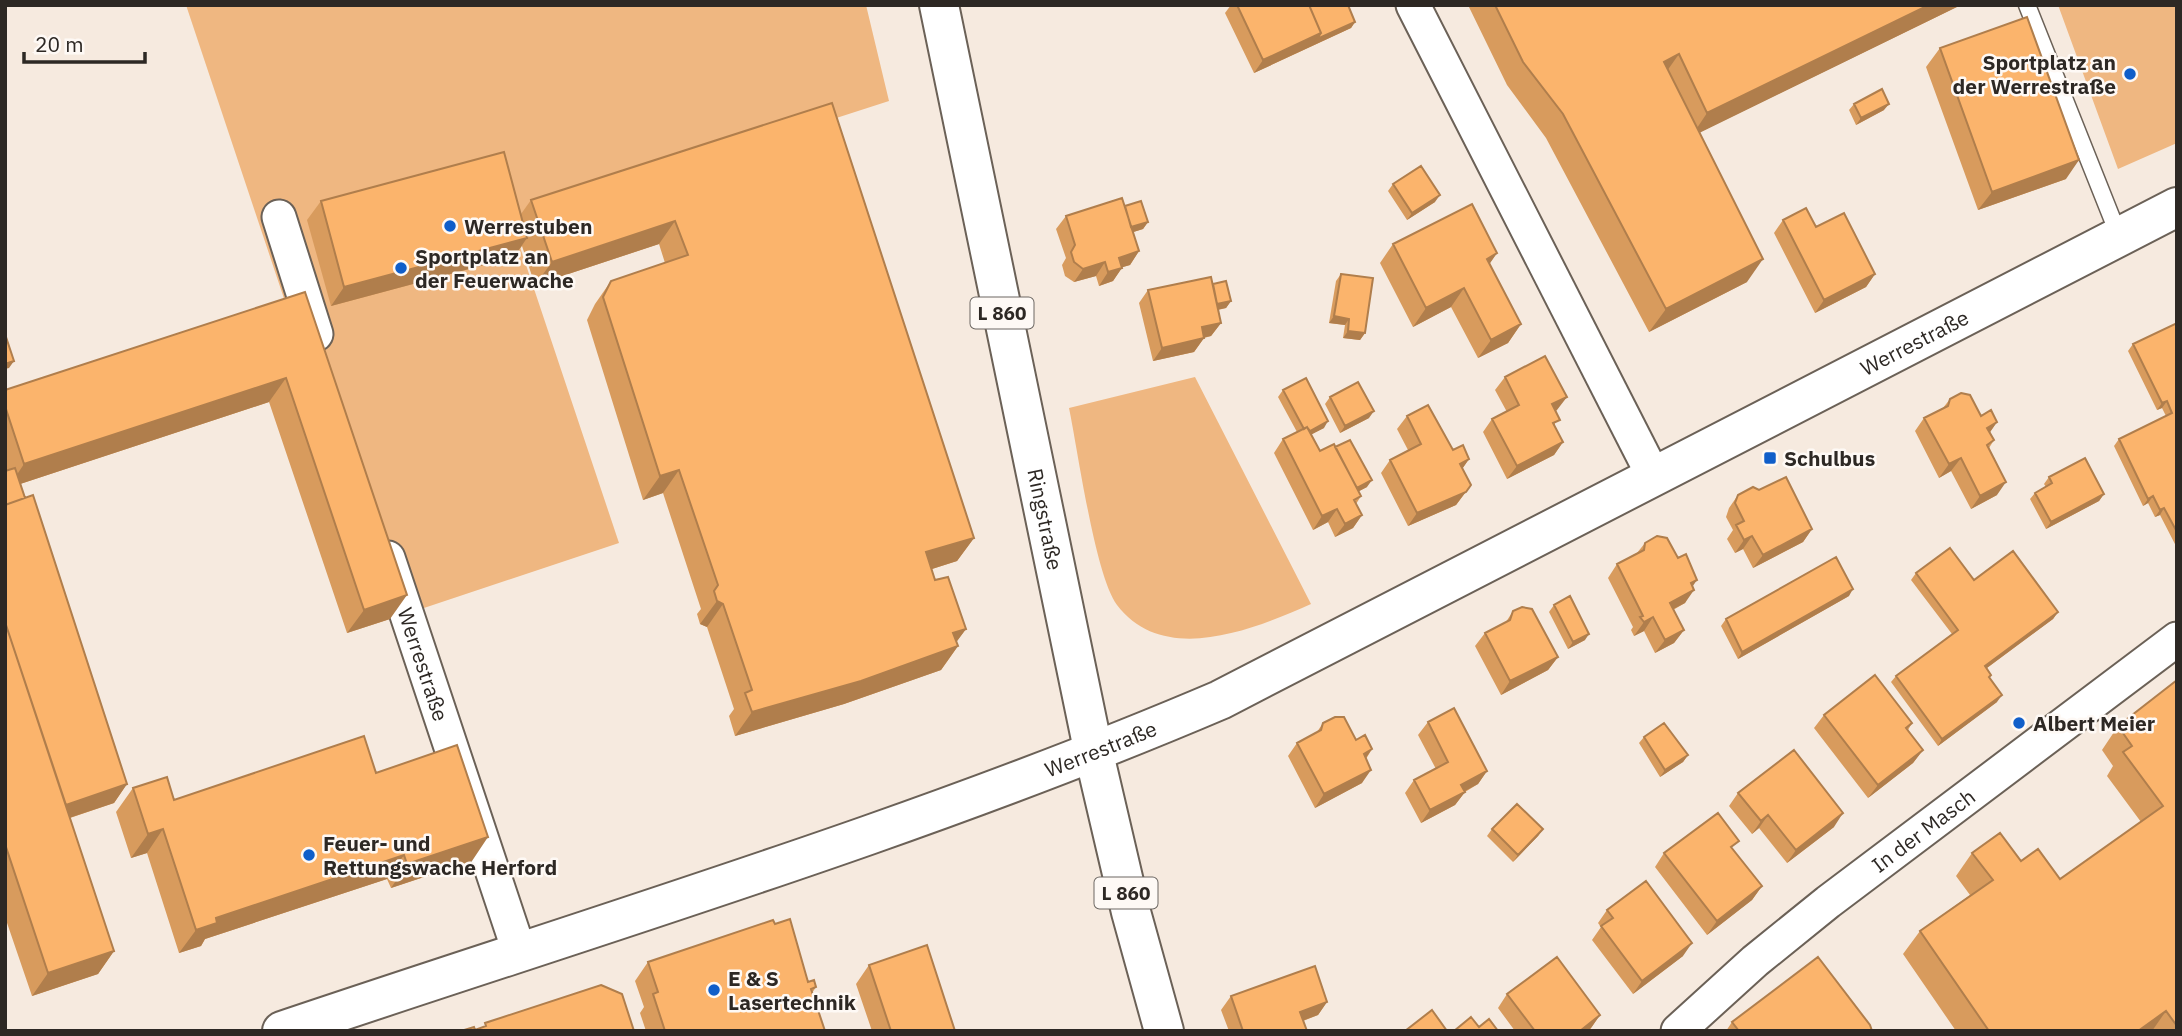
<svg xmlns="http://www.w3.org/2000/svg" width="2182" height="1036" font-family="'IBM Plex Sans',sans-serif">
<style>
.green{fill:#efb781}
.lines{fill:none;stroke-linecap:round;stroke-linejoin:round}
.service-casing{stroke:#6b6157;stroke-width:19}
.minor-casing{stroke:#6b6157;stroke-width:37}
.secondary-casing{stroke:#6b6157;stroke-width:42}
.primary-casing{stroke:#6b6157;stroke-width:42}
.service{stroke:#fff;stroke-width:16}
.minor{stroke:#fff;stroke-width:33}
.secondary{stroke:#fff;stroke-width:38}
.primary{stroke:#fff;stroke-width:38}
.wall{fill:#d89b5d}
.shaded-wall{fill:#b07e4c}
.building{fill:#fbb46c;stroke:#b07e4c;stroke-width:2}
.poi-dot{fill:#105ec9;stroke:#fef9f5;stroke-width:2.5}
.labels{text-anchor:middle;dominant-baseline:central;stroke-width:5;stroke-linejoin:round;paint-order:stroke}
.shield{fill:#fef9f5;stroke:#6c6763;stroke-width:2}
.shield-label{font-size:19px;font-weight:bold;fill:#2d2824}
.poi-label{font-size:21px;font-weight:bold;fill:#2d2824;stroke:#fef9f5;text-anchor:start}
.street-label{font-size:21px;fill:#2d2824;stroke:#fef9f5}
</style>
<rect width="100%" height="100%" fill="#f6eadf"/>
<path class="green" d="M186,5H866L889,101L512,223L619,543L391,619Z
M2058,5H2177V143L2118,169Z
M1195,377L1311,604C1255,629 1164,667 1117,605C1095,575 1078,451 1069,408Z"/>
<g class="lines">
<defs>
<path id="service" d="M2027,5L2119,236"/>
<g id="minor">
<path d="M1413,5L1654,477"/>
<path d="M279,217L316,334"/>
<path id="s1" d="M388,558L519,951"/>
<path id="s2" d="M1678,1031L1755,961L1828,902L2177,639"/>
</g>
<g id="secondary">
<path id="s3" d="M282,1031C596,925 915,830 1220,700L2177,207"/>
</g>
<g id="primary">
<path id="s4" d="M939,5L1094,754L1131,912L1164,1031"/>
</g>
</defs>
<use href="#service" class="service-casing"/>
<use href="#minor" class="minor-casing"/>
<use href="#secondary" class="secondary-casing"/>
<use href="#primary" class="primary-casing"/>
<use href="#service" class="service"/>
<use href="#minor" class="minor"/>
<use href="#secondary" class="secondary"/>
<use href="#primary" class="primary"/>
</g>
<path class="wall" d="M1231,5H1348L1355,22L1351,28L1254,73L1225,13Z
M1468,5H1961L1700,132L1747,282L1649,332L1546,138L1507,85Z
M1940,48L2066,179L1978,210L1926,67Z
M832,103L974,538L957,561L932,569L935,580L966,629L956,642L958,646L941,670L844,704L735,736L729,716L734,709L707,627L700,624L697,614L701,609L663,493L643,500L587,320L595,304L611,281L665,263L659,244L535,285L522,246L514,257L331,306L307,220L321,201L521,214L531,200Z
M1854,104L1884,110L1856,125L1849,110Z
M1393,184L1435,202L1407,220L1388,191Z
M1125,206L1148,222L1143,229L1133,232L1139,251L1130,265L1122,267L1113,281L1099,286L1096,276L1074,282L1065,276L1062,265L1066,258L1056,229L1066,216Z
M1783,220L1875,274L1866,287L1815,313L1774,233Z
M1393,244L1497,253L1489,264L1521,324L1508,343L1478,358L1451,307L1413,327L1380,263Z
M1341,274L1365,333L1360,340L1343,338L1345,325L1329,323L1336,281Z
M1213,284L1231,301L1226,308L1218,310L1221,323L1211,336L1204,338L1194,352L1153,361L1139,303L1148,290Z
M305,292L390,619L347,633L269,402L20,484L127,784L114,803L70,818L114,951L98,974L32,996L5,917V390Z
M2177,323V548L2160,515L2155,517L2148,503L2143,506L2114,446L2119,439L2166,416L2162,408L2157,410L2128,351L2133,344Z
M1505,377L1557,410L1555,411V426L1563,442L1554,455L1507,479L1483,432L1492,419L1507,412L1495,390Z
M1283,390L1324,428L1311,434L1320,451L1335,447L1367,487L1359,491L1361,496L1356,504L1362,515L1353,528L1335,537L1328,522L1313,530L1274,453L1283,439L1297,432L1278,397Z
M1330,397L1369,418L1340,433L1325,404Z
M1950,399L1981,416L1997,422L1990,432L1994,440L1989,448L1997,495L1971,509L1951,471L1939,478L1915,431L1924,418L1943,408Z
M1407,416L1453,450L1469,459L1462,469L1471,485L1456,505L1408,526L1381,473L1390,460L1408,450L1397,429Z
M2049,477L2104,494L2099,501L2046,529L2030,499L2035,493L2046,487L2044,484Z
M1738,495L1812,529L1803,542L1753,568L1743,549L1735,553L1727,539L1733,530L1726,517L1729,508Z
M1645,543L1692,586L1685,603L1673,610L1684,630L1674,643L1655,653L1644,631L1634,636L1631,630L1633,627L1608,578L1617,564L1637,553Z
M1916,573L1974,580L2058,612L2053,619L1987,668L1991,675L1989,678L1997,702L1938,746L1891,682L1896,676L1952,634L1911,580Z
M1849,596L1738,659L1721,626L1726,619Z
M1554,605L1585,640L1568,649L1549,612Z
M1513,611L1558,657L1548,670L1501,695L1475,646L1485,633L1506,622Z
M2177,680V1031H1956L1903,954L1920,931L1970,895L1956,876L1972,853L2021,861L2060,879L2141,822L2107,776L2113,766L2102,750L2118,726Z
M1824,715L1912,723L1908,730L1923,750L1913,763L1868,798L1814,728Z
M1428,722L1487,771L1478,784L1465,792L1455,805L1421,823L1405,793L1414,780L1436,769L1418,735Z
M1323,723L1372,749L1366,759L1362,783L1315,808L1288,756L1297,743L1317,732Z
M1644,737L1688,755L1683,762L1660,777L1639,743Z
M376,773L472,861L391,888L387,879L205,939L201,946L179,953L147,853L131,858L116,812L133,788L174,800Z
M1738,793L1834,827L1787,863L1759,828L1752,834L1729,806Z
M1492,829H1543L1538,836L1513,862L1487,836Z
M1733,849L1762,886L1752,900L1707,935L1655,867L1664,853Z
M1607,910L1683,956L1633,994L1592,940L1601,927L1598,923Z
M648,962L808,982L816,987L812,993L825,1031H646L640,1013L644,1007L635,981Z
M869,965L955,1031H872L856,984Z
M1507,994L1600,1015L1591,1028L1588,1031H1515L1498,1008Z
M1231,996L1327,1002L1318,1015L1303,1021L1307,1031H1229L1221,1010Z
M1732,1022L1872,1031H1726Z"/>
<path class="shaded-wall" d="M1929,5H1961L1691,137L1707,113Z
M1355,22L1351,28L1254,73L1263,60L1321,33Z
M1679,54L1662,78L1664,62Z
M1889,104L1884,110L1856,125L1861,118Z
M2079,160L2066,179L1978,210L1992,192Z
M1440,195L1435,202L1407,220L1412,213Z
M675,221L659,244L535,285L552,262Z
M1148,222L1143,229L1121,236L1125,229Z
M527,238L514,257L331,306L344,287Z
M1139,251L1130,265L1110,271L1119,258Z
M1497,253L1484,272L1487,259Z
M1763,259L1747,282L1649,332L1666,309Z
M1105,262L1096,276L1074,282L1083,269Z
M1122,268L1113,281L1099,286L1108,272Z
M1875,274L1866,287L1815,313L1824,300Z
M1464,288L1451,307L1413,327L1426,308Z
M1231,301L1226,308L1206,312L1211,305Z
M1334,316L1349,319L1345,325L1329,323Z
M1221,323L1211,336L1192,340L1202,327Z
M1521,324L1508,343L1478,358L1491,340Z
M1348,331L1365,333L1360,340L1343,338Z
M1204,338L1194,352L1153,361L1162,348Z
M14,361L9,368L5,369V364Z
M286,378L269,402L8,488L24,464Z
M1567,397L1557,410L1543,417L1552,404Z
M2167,401L2162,408L2157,410L2162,403Z
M1374,411L1369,418L1340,433L1345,426Z
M1328,421L1324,428L1301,440L1306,433Z
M1997,422L1988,435L1987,428Z
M1563,442L1554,455L1507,479L1517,466Z
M1961,458L1951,471L1939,478L1949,464Z
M1469,459L1460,472V464Z
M679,470L663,493L643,500L660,476Z
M1372,480L1367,487L1346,498L1351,491Z
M2006,482L1997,495L1971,509L1980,496Z
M1471,485L1456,505L1408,526L1417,513Z
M2104,494L2099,501L2046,529L2051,522Z
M2153,496L2148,503L2143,506L2148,499Z
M2164,508L2160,515L2155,517L2160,510Z
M1337,509L1328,522L1313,530L1322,516Z
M1362,515L1353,528L1335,537L1345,524Z
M1812,529L1803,542L1753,568L1763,555Z
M1752,536L1743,549L1735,553L1744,540Z
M974,538L957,561L910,576L926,552Z
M1697,580L1688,593L1694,590L1685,603L1660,616L1670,603L1691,583Z
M1853,589L1849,596L1738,659L1742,652Z
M407,595L390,619L347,633L364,610Z
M717,601L723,604L707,627L700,624Z
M2058,612L2053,619L1980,673L1985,666Z
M1653,617L1644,631L1634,636L1644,622Z
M966,629L952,648L958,646L941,670L844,704L735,736L752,712L953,633Z
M1684,630L1674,643L1655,653L1665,640Z
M1589,634L1585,640L1568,649L1573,642Z
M1558,657L1548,670L1501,695L1510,681Z
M2002,695L1997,702L1938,746L1942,739Z
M1372,749L1363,762L1364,754Z
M1923,750L1913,763L1868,798L1878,785Z
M1688,755L1683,762L1660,777L1665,770Z
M1371,770L1362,783L1315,808L1324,794Z
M1487,771L1478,784L1452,798L1461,785Z
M127,784L114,803L48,825L61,807Z
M1465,792L1455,805L1421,823L1430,810Z
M1843,813L1834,827L1787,863L1796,850Z
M1768,815L1759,828L1752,834L1761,821Z
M163,829L147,853L131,858L148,834Z
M1543,829L1538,836L1513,862L1518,855Z
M488,837L472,861L391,888L407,864Z
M404,855L387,879L205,939L201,946L179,953L196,930L216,918Z
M1762,886L1752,900L1707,935L1717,921Z
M1692,943L1683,956L1633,994L1642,981Z
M114,951L98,974L32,996L48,973Z
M1327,1002L1318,1015L1291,1025L1300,1012Z
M2166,1011L2152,1031H2138Z
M1600,1015L1591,1028L1588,1031H1580Z"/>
<path class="building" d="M1237,5H1309L1321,33L1263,60Z
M1309,5H1348L1355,22L1317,39L1321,33Z
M1495,5H1929L1707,113L1679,54L1664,62L1763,259L1666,309L1563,114L1523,62Z
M2027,17L2079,160L1992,192L1940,48Z
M1882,89L1889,104L1861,118L1854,104Z
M832,103L974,538L926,552L935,580L948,577L966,629L953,633L958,646L861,681L752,712L745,693L752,690L723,604L717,601L714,591L718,585L679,470L660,476L603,297L611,281L688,255L675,221L552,262L531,200Z
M504,152L527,238L344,287L321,201Z
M1421,166L1440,195L1412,213L1393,184Z
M1122,198L1139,251L1119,258L1122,268L1108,272L1105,262L1083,269L1074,262L1071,252L1075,245L1066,216Z
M1141,201L1148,222L1131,227L1125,206Z
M1472,204L1497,253L1487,259L1521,324L1491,340L1464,288L1426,308L1393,244Z
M1806,208L1816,227L1844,213L1875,274L1824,300L1783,220Z
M1341,274L1373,278L1365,333L1348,331L1349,319L1334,316Z
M1211,277L1221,323L1202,327L1204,338L1162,348L1148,290Z
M1226,281L1231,301L1217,304L1213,284Z
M305,292L407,595L364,610L286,378L24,464L5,406V390Z
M2177,323V532L2164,508L2160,510L2153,496L2148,499L2119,439L2172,413L2167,401L2162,403L2133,344Z
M5,334L14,361L5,364Z
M1545,356L1567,397L1552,404L1560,420L1553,423L1563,442L1517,466L1492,419L1519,405L1505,377Z
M1306,378L1328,421L1310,431L1307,427L1304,429L1283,390Z
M1358,382L1374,411L1345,426L1330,397Z
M1961,393L1970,395L1981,416L1991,410L1997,422L1987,428L1994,440L1987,445L2006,482L1980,496L1961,458L1949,464L1924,418L1948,406L1950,399Z
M1428,405L1453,450L1463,445L1469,459L1460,464L1471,485L1466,492L1417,513L1390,460L1421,444L1407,416Z
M1307,427L1320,451L1334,444L1361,496L1354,500L1362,515L1345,524L1337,509L1322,516L1283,439Z
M1350,440L1372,480L1357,488L1335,447Z
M2085,458L2104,494L2051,522L2035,493L2052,483L2049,477Z
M15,468L25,498L5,505V471Z
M1786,477L1812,529L1763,555L1752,536L1744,540L1736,525L1744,521L1735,503L1738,495L1753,487L1759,490Z
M33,495L127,784L66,805L5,622V505Z
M1657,536L1667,538L1678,558L1686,554L1697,580L1691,583L1694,590L1670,603L1684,630L1665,640L1653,617L1644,622L1640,617L1643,616L1617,564L1644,550L1645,543Z
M1950,548L1974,580L2013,551L2058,612L1985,666L1991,675L1989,677L2002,695L1942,739L1896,676L1958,630L1916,573Z
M1836,557L1853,589L1742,652L1726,619Z
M1570,596L1589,634L1573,642L1554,605Z
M1522,607L1532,609L1558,657L1510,681L1485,633L1510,620L1513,611Z
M5,622L114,951L48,973L5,844Z
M1875,675L1912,723L1906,728L1923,750L1878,785L1824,715Z
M2177,680V1026L2166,1011L2138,1031H1989L1920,931L1993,880L1972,853L2000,833L2021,861L2038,849L2060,879L2163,806L2123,752L2132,746L2118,726Z
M1454,708L1487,771L1461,785L1465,792L1430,810L1414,780L1448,762L1428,722Z
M1335,717H1344L1356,740L1365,735L1372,749L1364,754L1371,770L1324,794L1297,743L1321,730L1323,723Z
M1664,723L1688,755L1665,770L1644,737Z
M364,736L376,773L457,745L488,837L407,864L404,855L216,918L217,923L196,930L163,829L148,834L133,788L167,777L174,800Z
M1794,750L1843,813L1796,850L1768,815L1761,821L1738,793Z
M1517,804L1543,829L1518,855L1492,829Z
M1718,813L1739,841L1731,847L1762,886L1717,921L1664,853Z
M1646,881L1692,943L1642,981L1601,926L1613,918L1607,910Z
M790,919L808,982L814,980L816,987L811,989L825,1031H665L653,994L658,992L648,962L773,920L775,924Z
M927,945L955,1031H891L869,965Z
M1557,957L1600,1015L1580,1031H1535L1507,994Z
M1818,957L1870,1025L1872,1031H1739L1732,1022Z
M1315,966L1327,1002L1300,1012L1307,1031H1243L1231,996Z
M601,985L622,994L634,1031H461L474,1027L475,1030L486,1026L485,1023Z
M1432,1010L1447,1031H1405Z
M1471,1017L1479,1027L1489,1019L1498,1031H1454Z"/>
<g class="poi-dot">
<circle cx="2130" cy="74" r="7"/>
<circle cx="450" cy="226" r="7"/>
<circle cx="401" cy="268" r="7"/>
<rect x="1763" y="451" width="14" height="14" rx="3.5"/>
<circle cx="2019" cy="723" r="7"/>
<circle cx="309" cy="855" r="7"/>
<circle cx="714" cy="990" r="7"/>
</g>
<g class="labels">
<g class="shield">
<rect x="970.5" y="297.5" width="63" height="31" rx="5"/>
<rect x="1094.5" y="877.5" width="63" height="31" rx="5"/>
</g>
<g class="shield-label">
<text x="1002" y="313">L 860</text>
<text x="1126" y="893">L 860</text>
</g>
<g class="poi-label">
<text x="2116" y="62" text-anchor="end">Sportplatz an<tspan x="2116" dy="24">der Werrestraße</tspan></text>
<text x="464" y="226">Werrestuben</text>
<text x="415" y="256">Sportplatz an<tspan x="415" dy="24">der Feuerwache</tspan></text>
<text x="1784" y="458">Schulbus</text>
<text x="2033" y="723">Albert Meier</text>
<text x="323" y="843">Feuer- und<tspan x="323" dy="24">Rettungswache Herford</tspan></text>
<text x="728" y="978">E &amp; S<tspan x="728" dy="24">Lasertechnik</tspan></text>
</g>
<g class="street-label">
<text stroke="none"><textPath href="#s3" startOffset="1776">Werrestraße</textPath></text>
<text stroke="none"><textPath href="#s4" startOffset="525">Ringstraße</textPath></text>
<text stroke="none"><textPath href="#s1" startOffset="112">Werrestraße</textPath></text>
<text stroke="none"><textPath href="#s3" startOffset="866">Werrestraße</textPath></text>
<text stroke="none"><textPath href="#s2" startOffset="317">In der Masch</textPath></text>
</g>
</g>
<rect width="2182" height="1036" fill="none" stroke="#2d2824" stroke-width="14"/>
<path d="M24 52v10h121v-10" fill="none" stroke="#2d2824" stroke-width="3.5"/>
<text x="35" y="52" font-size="21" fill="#2d2824" stroke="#fef9f5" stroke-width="5" paint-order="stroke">20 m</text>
</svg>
